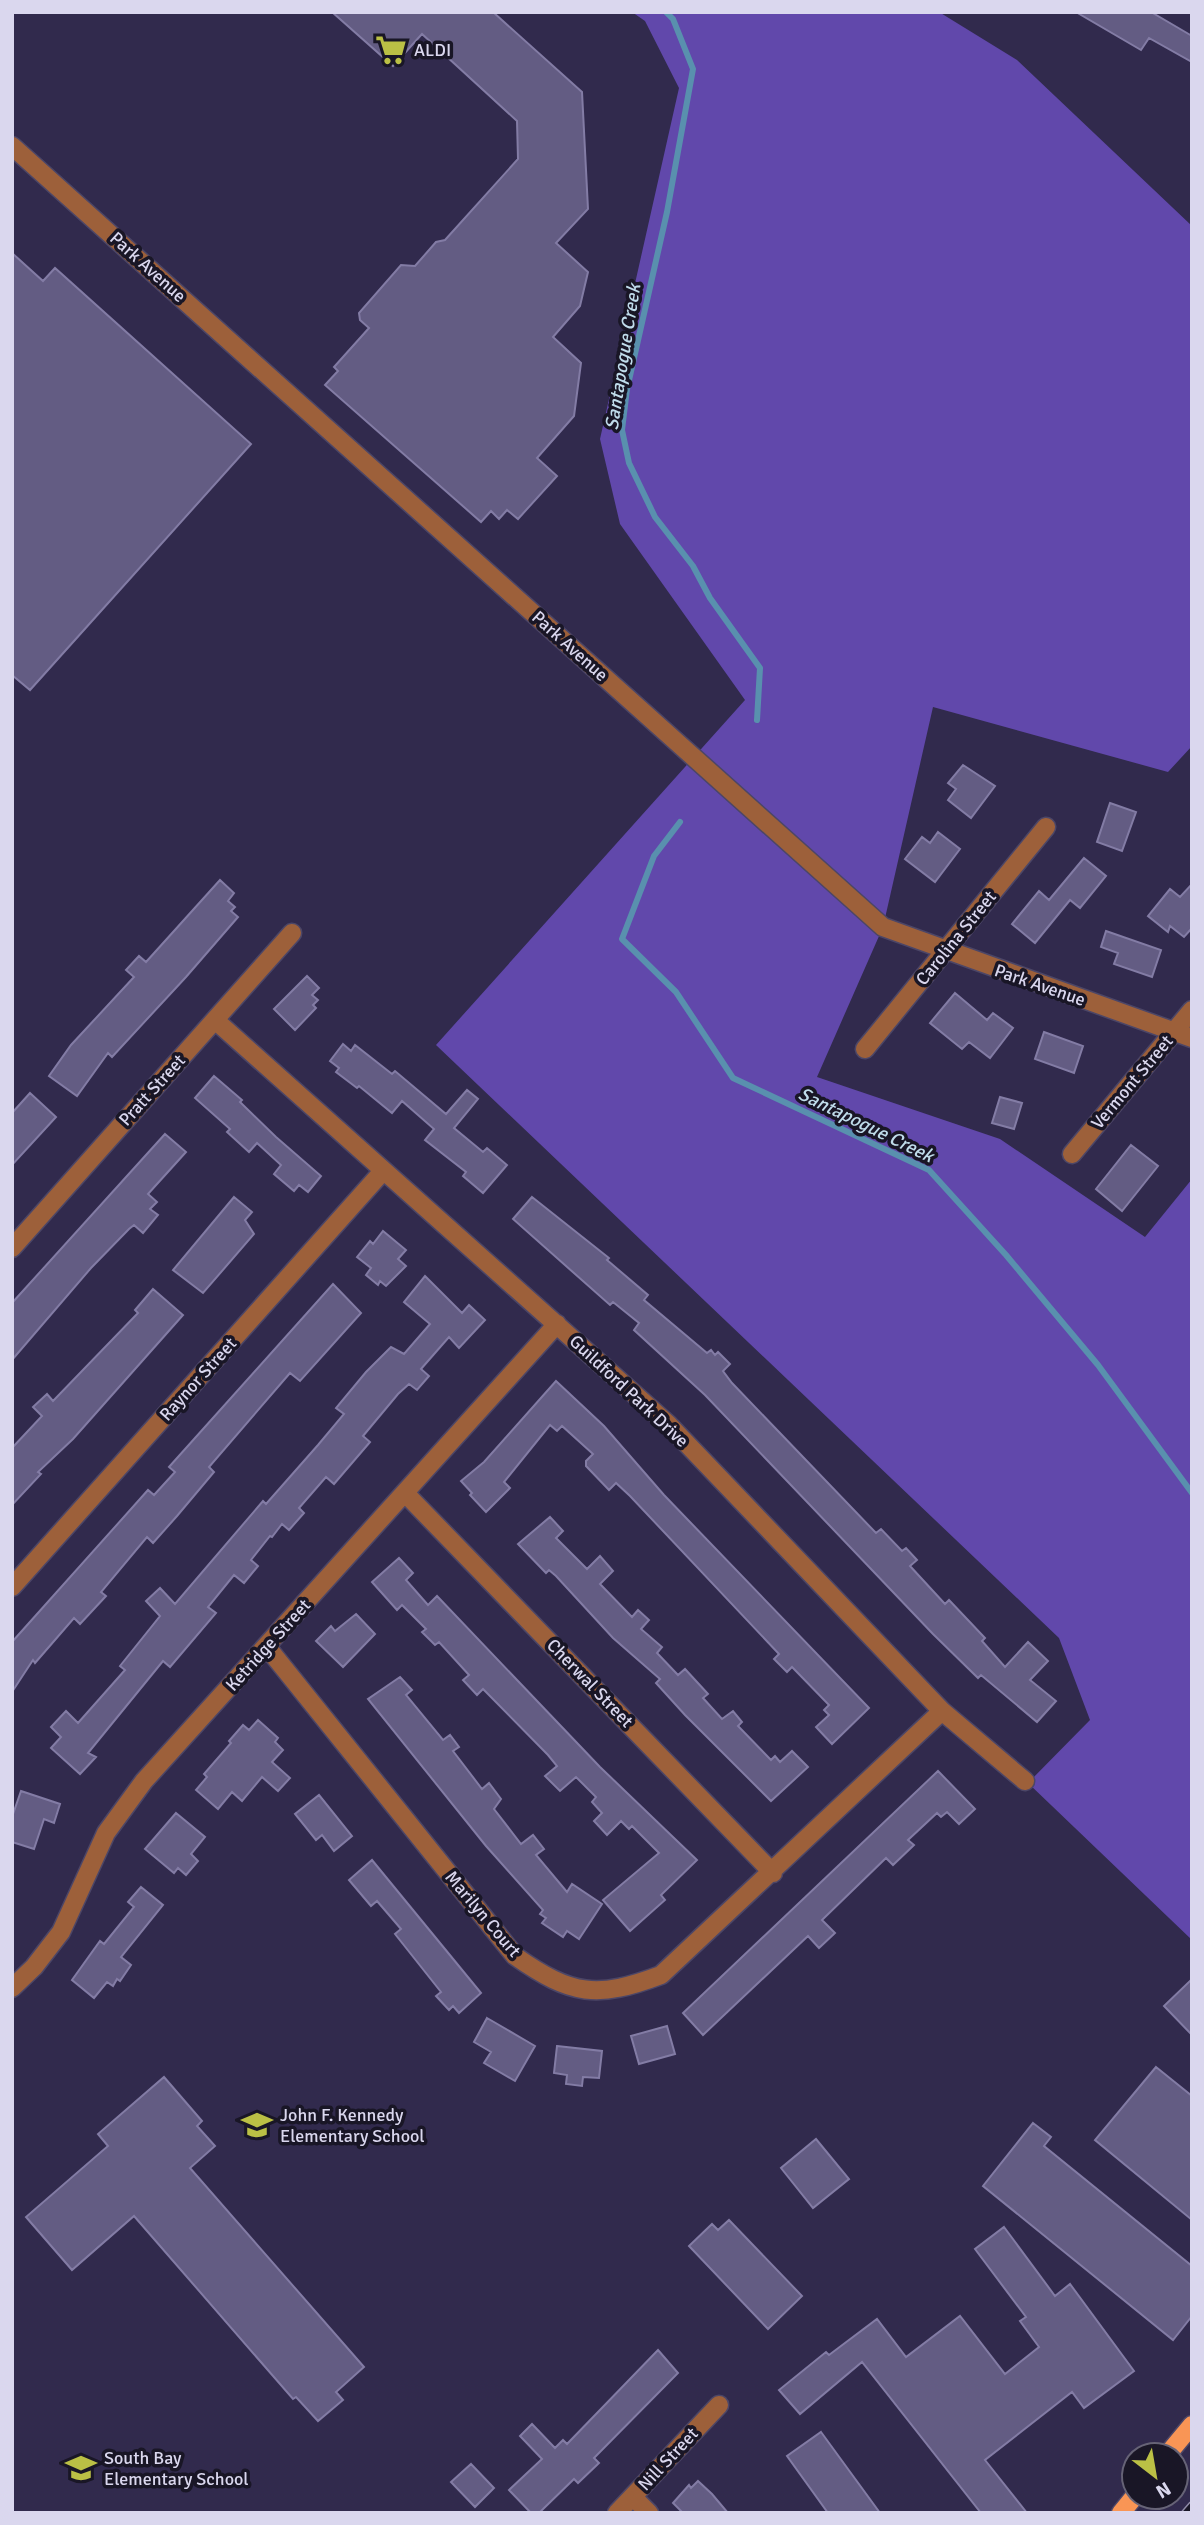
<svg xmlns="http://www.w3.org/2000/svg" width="1204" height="2525" font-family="Signika,sans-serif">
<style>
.forest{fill:#6148ab}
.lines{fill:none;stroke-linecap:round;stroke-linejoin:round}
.stream{stroke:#5990ae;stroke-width:6}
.building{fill:#635c83;stroke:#837ca5;stroke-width:2}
.minor-casing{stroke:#4c4667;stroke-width:21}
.major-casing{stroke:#4c4667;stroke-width:21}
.minor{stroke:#9d603a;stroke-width:18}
.major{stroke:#f99555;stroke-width:18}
.rail-casing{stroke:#908ba7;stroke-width:8}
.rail{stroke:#191626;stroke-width:5;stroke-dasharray:16;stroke-linecap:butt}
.labels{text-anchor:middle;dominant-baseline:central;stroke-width:7;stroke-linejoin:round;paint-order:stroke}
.poi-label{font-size:18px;fill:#dad7ee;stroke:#191626;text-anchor:start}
.street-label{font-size:18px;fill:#dad7ee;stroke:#191626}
.water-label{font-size:19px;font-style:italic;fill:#c0dceb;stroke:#191626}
</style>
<rect width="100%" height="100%" fill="#312a4d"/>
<path class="forest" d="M632,12H939L1017,60L1192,226V746L1168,772L933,707L883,927L817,1077L1000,1139L1145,1237L1192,1179V1940L1028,1783L1090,1720L1059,1638L436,1045L745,700L620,524L600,439L679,88L645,21Z"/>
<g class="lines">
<path class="stream" d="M666,12L673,19L693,69L667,212L627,389L622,430L629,463L655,517L693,566L710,598L760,668L757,720
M680,822L654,856L622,939L676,992L733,1078L929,1170L1006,1255L1098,1365L1192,1493"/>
</g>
<path class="building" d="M332,12H493L582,92L588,209L556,243L588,272L580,306L553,337L581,363L574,416L537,458L557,476L518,519L507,510L499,519L491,511L481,522L325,385L338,371L334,367L369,328L360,320L359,313L401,265L415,266L436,242L445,240L518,159L517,121L422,34L393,66Z
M1076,12H1151L1192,36V62L1149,38L1141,50Z
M12,253L43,281L55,268L251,444L30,690L12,675Z
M963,765L995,786L971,818L948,800L956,789L948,783Z
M1110,803L1136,812L1122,851L1097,842Z
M938,832L960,849L935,882L905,859L922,837L930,843Z
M1084,858L1106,876L1080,908L1070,900L1035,943L1012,924L1039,891L1049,900Z
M220,880L234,893L228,901L235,907L231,911L238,917L186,977L112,1057L108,1053L77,1096L49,1076L71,1045L134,977L126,970L139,956L146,962Z
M1192,884V928L1184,937L1170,926L1168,932L1148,916L1170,889L1180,897Z
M1106,931L1161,950L1152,977L1114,964L1118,953L1101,947Z
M307,976L319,988L312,995L318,1000L313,1005L316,1008L295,1030L274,1009Z
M955,993L987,1020L993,1013L1013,1028L990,1058L969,1042L962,1049L930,1023Z
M1044,1032L1083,1046L1074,1073L1035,1059Z
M343,1044L351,1051L355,1045L392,1074L395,1071L446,1114L467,1090L478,1099L454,1128L483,1152L487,1148L507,1165L483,1193L463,1176L466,1172L425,1140L434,1129L402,1101L392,1113L359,1086L357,1088L336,1072L339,1068L330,1061Z
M214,1076L242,1100L240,1102L276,1137L321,1176L308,1192L299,1185L294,1191L274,1174L281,1165L257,1143L249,1152L227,1132L230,1129L195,1098Z
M30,1093L56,1117L12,1165V1113Z
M1000,1097L1022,1103L1014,1129L992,1123Z
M165,1134L186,1152L148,1194L157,1202L150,1209L158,1215L143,1233L134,1225L129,1229L91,1268L12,1360V1303Z
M1131,1145L1158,1166L1122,1211L1096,1189Z
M234,1197L252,1212L245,1220L254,1234L203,1293L173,1270Z
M532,1197L609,1258L607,1260L648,1295L644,1300L707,1353L711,1350L715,1355L718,1352L730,1364L723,1371L732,1383L876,1533L881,1529L902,1551L906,1548L917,1560L910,1566L945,1604L949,1600L985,1638L982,1641L1005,1667L1028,1642L1048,1661L1030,1680L1056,1701L1037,1722L981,1675L978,1678L933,1634L705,1395L634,1330L639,1323L613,1302L610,1305L513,1219Z
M383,1231L406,1250L398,1259L406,1266L386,1286L380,1281L378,1285L366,1275L371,1268L357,1257L370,1241L373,1244Z
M425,1276L462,1313L469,1305L485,1320L459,1348L449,1337L421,1369L429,1376L417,1390L409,1384L398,1394L363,1436L370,1442L334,1484L326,1477L299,1508L304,1513L289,1530L282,1524L272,1537L270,1536L251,1560L258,1566L244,1583L234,1575L208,1607L216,1613L170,1667L163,1661L88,1753L96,1757L80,1774L51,1748L61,1737L51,1727L66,1711L78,1723L125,1670L120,1666L160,1616L146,1601L160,1588L175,1604L263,1501L266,1504L318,1445L344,1414L336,1408L366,1372L391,1347L404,1354L430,1324L404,1302Z
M333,1284L361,1313L300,1381L290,1373L209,1467L214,1472L177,1516L153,1543L147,1537L101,1592L106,1596L80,1624L74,1618L35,1663L33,1660L12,1692V1642L148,1490L154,1495L175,1472L169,1467Z
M153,1289L183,1315L73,1439L38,1472L41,1474L12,1505V1448L42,1416L33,1407L47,1394L53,1401L138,1313L135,1310Z
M556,1381L604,1426L664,1495L869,1708L832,1744L816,1727L829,1715L824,1710L829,1705L792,1667L787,1672L774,1659L779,1654L630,1496L616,1483L609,1490L586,1466V1461L593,1454L562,1426L557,1431L550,1425L504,1482L510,1488L486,1512L470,1495L472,1493L461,1481L484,1462Z
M550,1517L563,1531L556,1538L587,1569L600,1556L613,1571L600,1584L632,1617L638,1610L649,1620L641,1629L662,1647L657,1653L678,1675L685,1669L708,1694L703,1698L722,1719L733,1711L742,1722L738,1726L771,1760L775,1756L780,1762L792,1751L808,1767L771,1801L685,1715L656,1683L660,1679L613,1638L556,1576L549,1570L546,1573L518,1544Z
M399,1558L413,1573L406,1580L428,1605L437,1596L600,1767L697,1860L661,1895L665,1900L630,1931L603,1900L659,1853L632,1826L629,1829L621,1821L607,1835L594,1821L602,1813L592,1802L596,1797L576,1777L560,1791L545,1776L557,1766L548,1755L483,1689L477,1695L463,1680L469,1675L439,1642L435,1645L422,1632L426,1629L402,1605L397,1610L372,1582Z
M356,1614L375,1634L343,1667L316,1641L331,1626L335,1631Z
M400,1677L412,1690L406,1695L443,1740L450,1735L459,1747L453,1751L482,1789L489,1783L501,1799L494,1809L521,1844L533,1835L544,1849L536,1855L567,1892L572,1884L602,1904L579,1939L567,1931L563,1937L542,1923L546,1918L540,1914L543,1910L486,1846L368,1699Z
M258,1720L278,1738L275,1742L283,1750L272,1762L290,1778L278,1791L262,1777L242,1801L232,1792L218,1809L196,1790L207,1777L204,1774L231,1743L229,1741L243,1725L249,1730Z
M938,1771L975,1809L959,1824L947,1812L941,1817L937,1813L908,1840L914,1845L893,1865L886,1858L822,1920L835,1933L819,1948L808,1936L703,2035L683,2013Z
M21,1791L60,1804L54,1823L44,1819L34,1849L12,1842V1817Z
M319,1795L352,1836L334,1851L322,1835L316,1840L295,1814Z
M176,1813L205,1837L191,1854L198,1861L186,1875L178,1868L174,1873L145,1849Z
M372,1860L481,1993L459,2013L453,2006L449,2010L436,1996L441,1992L395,1934L401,1929L377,1901L371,1906L349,1880Z
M141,1887L163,1905L121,1957L131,1965L120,1981L117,1979L113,1986L107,1982L94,1998L72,1980L100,1941L104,1944L134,1907L128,1902Z
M1192,1979V2035L1164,2006Z
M487,2018L535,2046L515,2081L484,2063L491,2052L474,2042Z
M667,2026L675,2054L639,2064L631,2036Z
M557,2046L602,2051L599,2078L583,2077L582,2086L566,2084L567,2075L554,2073Z
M1156,2067L1192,2096V2220L1095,2140Z
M164,2077L202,2121L197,2126L215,2146L190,2168L364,2367L336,2392L343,2400L318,2421L296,2397L293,2399L134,2216L72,2270L26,2217L108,2146L98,2134Z
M1033,2123L1051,2137L1044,2146L1192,2266V2316L1173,2340L983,2186Z
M816,2139L849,2179L813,2208L781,2168Z
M729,2220L802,2296L768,2329L689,2246L712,2224L718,2230Z
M1004,2227L1055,2296L1070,2284L1134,2371L1084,2408L1072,2392L985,2460L1027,2513H981L862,2362L800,2414L779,2390L826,2352L829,2355L877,2319L906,2357L960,2316L1005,2374L1039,2347L1020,2321L1026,2317L975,2249Z
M658,2350L678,2373L594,2458L599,2463L578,2483L574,2479L539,2513H531L509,2490L542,2459L520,2436L532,2424L555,2448L563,2440L567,2444Z
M821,2432L880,2513H828L787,2456Z
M471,2464L494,2488L475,2507L451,2482Z
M698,2481L712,2494L728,2513H683L673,2503L689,2485L691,2488Z"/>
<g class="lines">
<defs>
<path id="minor" d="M12,146L883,927L1192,1038
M215,1020L668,1424L942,1711L1025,1781
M865,1049L1046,827
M1072,1154L1192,1010
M12,1248L292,933
M405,1493L773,1873
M12,1587L383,1171
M267,1647L515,1956C572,1996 597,1999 661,1975L942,1711
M12,1988L34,1967L61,1932L106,1833L144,1781L557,1324
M633,2497L649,2513
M617,2513L719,2405"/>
<path id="major" d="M1167,2455L1192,2425
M1121,2513L1134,2497"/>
</defs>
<use href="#minor" class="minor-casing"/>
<use href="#major" class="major-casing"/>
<use href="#minor" class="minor"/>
<use href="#major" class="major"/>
<defs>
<path id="rail" d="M1185,2513L1192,2505"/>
</defs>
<use href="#rail" class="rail-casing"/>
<use href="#rail" class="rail"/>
</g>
<defs>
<symbol id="supermarket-bare" viewBox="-9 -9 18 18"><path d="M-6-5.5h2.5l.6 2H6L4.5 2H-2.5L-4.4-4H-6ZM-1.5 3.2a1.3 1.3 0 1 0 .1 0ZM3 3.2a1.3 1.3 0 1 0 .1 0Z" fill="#bbc045" stroke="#191626" stroke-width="2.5" paint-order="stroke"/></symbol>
<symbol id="school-bare" viewBox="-9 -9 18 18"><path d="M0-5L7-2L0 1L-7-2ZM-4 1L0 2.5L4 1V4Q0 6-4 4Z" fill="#bbc045" stroke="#191626" stroke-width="2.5" paint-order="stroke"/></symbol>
</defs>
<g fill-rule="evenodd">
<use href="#supermarket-bare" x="369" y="28" width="44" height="44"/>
<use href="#school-bare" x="235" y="2103" width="44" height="44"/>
<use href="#school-bare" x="59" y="2446" width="44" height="44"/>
</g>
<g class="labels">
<g class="poi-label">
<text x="414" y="50">ALDI</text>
<text x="280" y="2115">John F. Kennedy<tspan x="280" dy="21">Elementary School</tspan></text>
<text x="104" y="2458">South Bay<tspan x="104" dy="21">Elementary School</tspan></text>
</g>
<g class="street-label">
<text transform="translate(148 267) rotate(42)">Park Avenue</text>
<text transform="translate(570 646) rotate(42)">Park Avenue</text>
<text transform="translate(956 938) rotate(-51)">Carolina Street</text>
<text transform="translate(1040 985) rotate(19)">Park Avenue</text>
<text transform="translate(1132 1082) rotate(-50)">Vermont Street</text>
<text transform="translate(152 1090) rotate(-48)">Pratt Street</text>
<text transform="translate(198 1379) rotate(-48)">Raynor Street</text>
<text transform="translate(629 1391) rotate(43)">Guildford Park Drive</text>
<text transform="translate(268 1645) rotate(-48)">Ketridge Street</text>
<text transform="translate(590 1683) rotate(46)">Cherwal Street</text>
<text transform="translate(483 1914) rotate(50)">Marilyn Court</text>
<text transform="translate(668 2459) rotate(-47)">Nill Street</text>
</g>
<g class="water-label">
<text transform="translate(623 357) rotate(-81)">Santapogue Creek</text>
<text transform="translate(866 1125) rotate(26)">Santapogue Creek</text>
</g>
</g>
<rect width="1204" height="2525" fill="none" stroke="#dad7ee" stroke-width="28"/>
<g transform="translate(1155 2476) rotate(149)"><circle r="33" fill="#191626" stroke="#666376" stroke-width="2"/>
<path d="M0-5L12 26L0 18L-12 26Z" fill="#bbc045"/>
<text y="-10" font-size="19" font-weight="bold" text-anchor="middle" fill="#dad7ee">N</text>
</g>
</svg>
